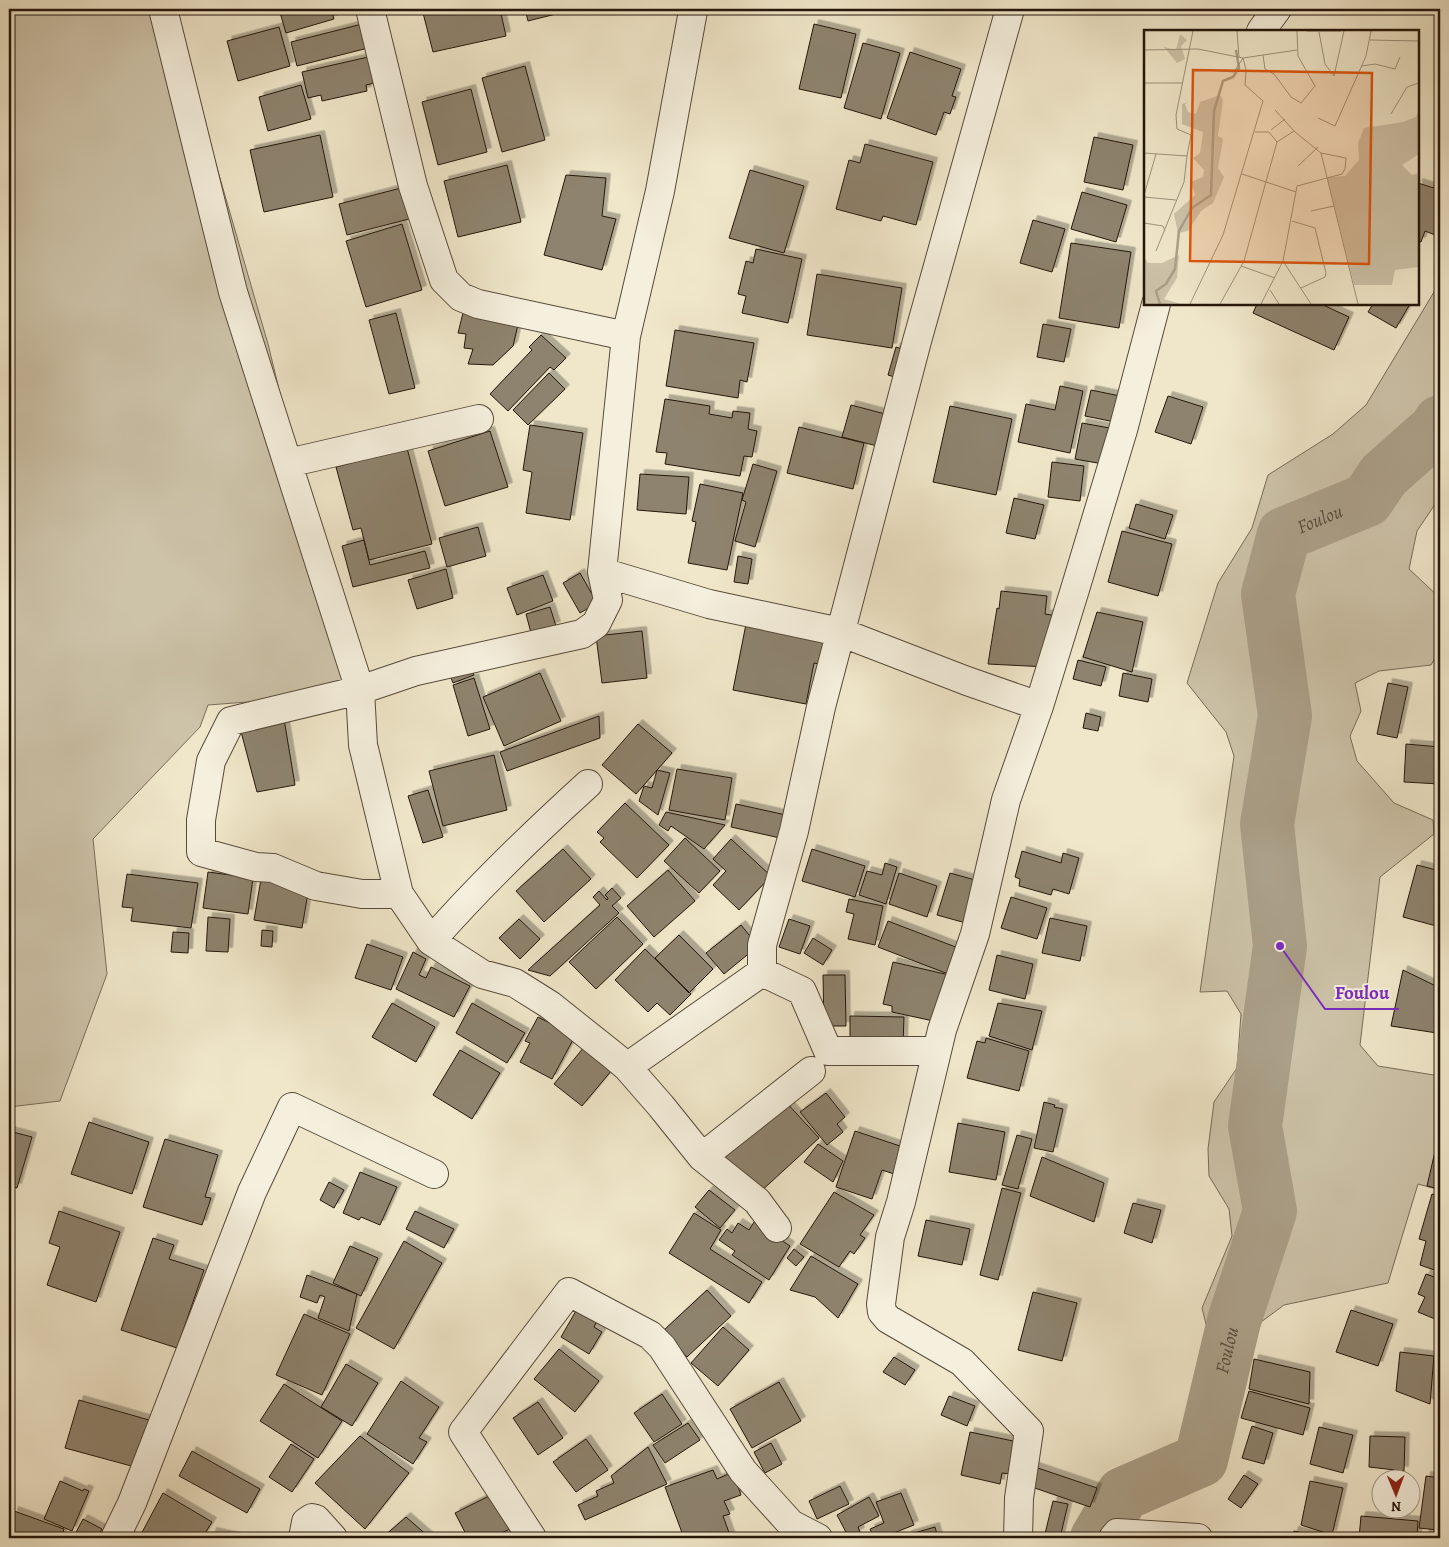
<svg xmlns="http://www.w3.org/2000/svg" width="1449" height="1547" font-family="Alegreya,serif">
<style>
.green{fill:#cdc3a9;stroke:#786c5a}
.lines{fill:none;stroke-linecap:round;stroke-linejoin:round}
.river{stroke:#aba089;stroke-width:54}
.building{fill:#8e836e;stroke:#24160a;filter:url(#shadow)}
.minor-casing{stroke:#574a3a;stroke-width:30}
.minor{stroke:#f5efdd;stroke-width:28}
.labels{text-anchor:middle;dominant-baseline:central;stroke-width:4;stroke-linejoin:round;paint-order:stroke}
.water-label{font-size:19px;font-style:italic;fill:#5a4d3d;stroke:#f5efdd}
.inset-river{fill:none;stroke:#aba089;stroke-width:2.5}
.inset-road{fill:none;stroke:#9e937d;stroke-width:1}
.view{fill:#de560c;fill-opacity:0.15;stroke:#de560c;stroke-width:2.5}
.inset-edge{fill:none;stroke:#24160a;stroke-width:2.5}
.leader{fill:none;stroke:#7b2cbf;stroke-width:2}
.callout-dot{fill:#7b2cbf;stroke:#f5efdd;stroke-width:2}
.callout-label{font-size:19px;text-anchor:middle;font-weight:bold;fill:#7b2cbf;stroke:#f5efdd;stroke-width:4;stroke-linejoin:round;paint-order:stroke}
</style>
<defs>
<filter id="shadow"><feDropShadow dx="4.5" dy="-4.5" stdDeviation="0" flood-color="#0004"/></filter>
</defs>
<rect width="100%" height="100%" fill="#f0e7ca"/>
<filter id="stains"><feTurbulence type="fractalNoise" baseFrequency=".004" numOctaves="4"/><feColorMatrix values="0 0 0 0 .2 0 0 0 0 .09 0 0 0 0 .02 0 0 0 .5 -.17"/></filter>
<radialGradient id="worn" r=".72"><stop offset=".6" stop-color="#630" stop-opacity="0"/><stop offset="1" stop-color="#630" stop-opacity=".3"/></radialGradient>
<path class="green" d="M9,9H171L268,344L353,694L208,705L200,727L93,839L107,974L60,1101L9,1107Z
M1440,282V497L1417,531L1409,569L1440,598V649L1431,665L1379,671L1355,683L1361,711L1350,736L1357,761L1394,803L1433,820L1434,834L1380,877L1360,1045L1378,1066L1440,1076V1190L1418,1184L1388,1283L1284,1305L1230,1345L1208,1332L1202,1308L1232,1236L1229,1209L1209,1176L1208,1149L1214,1102L1237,1068L1241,1014L1227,991L1200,992L1234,756L1226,732L1187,683L1218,583L1252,528L1268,475L1333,434L1366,405Z"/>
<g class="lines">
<path class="river" id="s1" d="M1097,1538L1123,1494L1201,1460L1234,1321L1270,1211L1255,1126L1280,946L1267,824L1285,716L1268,594L1284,534L1367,500L1384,475L1436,429L1440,422"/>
</g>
<path class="building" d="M279,9H331L334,19L286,33Z
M422,9H500L506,36L433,52Z
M525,9H572V10L528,21Z
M370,22L376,46L297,66L291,42Z
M814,24L856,34L841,98L799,89Z
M279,27L290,66L238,81L227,41Z
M863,43L900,53L881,119L844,108Z
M910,52L961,69L952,96L956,97L950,114L944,112L936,135L887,118Z
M377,55L383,81L366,85L367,91L322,101L321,95L308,98L302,72Z
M525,66L545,140L502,152L482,78Z
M301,85L311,119L268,131L259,97Z
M471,89L487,152L438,165L422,102Z
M320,135L333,197L264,212L250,150Z
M1094,137L1133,145L1123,190L1084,182Z
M865,144L933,162L916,225L883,216L881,221L836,209L849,160L860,163Z
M507,165L521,222L458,237L444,181Z
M750,170L804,186L784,253L729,238Z
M566,175L606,178L602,216L616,219L602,270L544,255Z
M1418,183L1440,190V237L1425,231L1421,242L1418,241Z
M401,188L409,219L347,235L339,204Z
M1082,192L1127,205L1116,242L1071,229Z
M1033,220L1065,229L1052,272L1020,263Z
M402,224L422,290L366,307L346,241Z
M1071,243L1131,252L1119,328L1059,318Z
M756,249L802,259L788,323L742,313L746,296L738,294L746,261L753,263Z
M817,274L902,288L892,348L807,335Z
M1257,304H1321L1349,317L1334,350L1253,313Z
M1373,304H1410L1396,328L1368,312Z
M396,313L415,388L389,394L369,320Z
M463,313L520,316L513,346L493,365L468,364L473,349L464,348L466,334L458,333Z
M1043,324L1071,329L1064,362L1037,357Z
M675,330L754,343L747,382L740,380L738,398L666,386Z
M541,335L566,358L554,370L550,367L508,411L490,394L532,350L529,347Z
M896,347L912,352L904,380L888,375Z
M549,373L565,389L528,425L513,410Z
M1060,386L1083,391L1070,453L1018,442L1026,404L1055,410Z
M1091,390L1120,396L1115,422L1085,416Z
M1168,396L1203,407L1191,444L1155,432Z
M665,399L710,406L709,414L732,418L733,411L750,413L748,429L757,431L752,457L744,456L740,476L665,464L667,453L656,452Z
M851,405L893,416L885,448L842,437Z
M950,406L1012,419L996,495L933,482Z
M1082,423L1115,429L1103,464L1075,459Z
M530,425L583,433L570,520L526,513L532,472L523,470Z
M799,427L864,443L853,489L787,473Z
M490,431L508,487L445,506L428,451Z
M407,448L432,544L369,560L361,528L353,530L336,467Z
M1052,462L1084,466L1080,501L1048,497Z
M753,464L777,471L755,547L735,541L746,502L742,500Z
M640,474L689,477L686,514L637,510Z
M700,484L743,493L727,570L688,563L696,522L692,521Z
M1014,498L1044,505L1035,539L1006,533Z
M1136,504L1173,515L1165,539L1129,528Z
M478,527L486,556L447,567L439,538Z
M1122,531L1172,544L1158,596L1108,582Z
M364,540L370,565L425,551L430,568L353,587L342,546Z
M738,556L752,559L748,584L734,582Z
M446,569L453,598L417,609L408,580Z
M580,573L597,603L580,613L563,583Z
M543,575L553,601L517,615L507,588Z
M1001,591L1047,596L1045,614L1058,616L1047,667L988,664L997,608L999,609Z
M550,607L556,626L531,633L526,614Z
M1097,612L1143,622L1132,672L1083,657Z
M747,619L825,633L819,664L814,663L806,704L733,690Z
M642,631L647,678L602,683L596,636Z
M1078,660L1106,667L1101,686L1073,679Z
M469,662L474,675L453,683L448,670Z
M540,673L561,721L504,746L483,697Z
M1123,673L1152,679L1148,702L1119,696Z
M474,678L490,729L468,736L453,685Z
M1388,683L1408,687L1397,738L1377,734Z
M283,713L295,785L257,792L239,724Z
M1086,713L1101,717L1098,731L1083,728Z
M599,716L600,738L507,771L500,752Z
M638,724L672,753L636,794L602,765Z
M1406,744L1440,747V784L1404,782Z
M494,755L507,810L443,826L429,771Z
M677,769L732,778L725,820L669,810Z
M657,770L670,773L658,815L639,801L644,786L652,788Z
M428,790L443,837L423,843L408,796Z
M625,803L669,845L637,878L600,842L604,838L597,832Z
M736,804L786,815L780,838L731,827Z
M666,812L725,825L704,849L671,826L668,831L659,825Z
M685,838L720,871L699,893L664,861Z
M731,839L771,876L739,910L713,885L726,871L713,859Z
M563,849L591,879L544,922L516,891Z
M812,849L865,866L855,897L802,881Z
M1022,851L1061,863L1063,853L1079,858L1069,894L1053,889L1051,895L1019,886L1020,879L1015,877Z
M885,863L897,867L886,904L859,895L867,871L882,875Z
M1417,865L1440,871V927L1403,917Z
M668,870L695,901L654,937L627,906Z
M208,872L253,878L248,914L203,908Z
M899,873L937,886L927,917L889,904Z
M950,873L986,883L973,925L937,915Z
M127,874L198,883L191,928L131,921L133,908L122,907Z
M261,879L309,887L302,928L254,920Z
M612,888L621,898L612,906L619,913L550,976L528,970L600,905L593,897L599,891L607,900L608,898L605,895Z
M1011,897L1047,908L1037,939L1001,928Z
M849,899L883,906L875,945L848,939L854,914L846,912Z
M208,917L230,919L228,952L206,951Z
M617,917L643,944L596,989L569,962Z
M1050,918L1087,926L1080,961L1042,953Z
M519,919L540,939L520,959L499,938Z
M789,919L810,926L800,954L779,947Z
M888,921L966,951L956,977L878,947Z
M741,925L758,946L724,974L706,953Z
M262,930L273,931L272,947L261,946Z
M173,932L189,933L188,953L171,952Z
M679,935L713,969L689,993L655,958Z
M813,938L832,950L823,965L804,953Z
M367,944L403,957L391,990L355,978Z
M645,949L691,994L670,1015L657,1003L648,1012L615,980Z
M413,952L426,959L419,975L426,978L431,967L470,986L454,1017L396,989Z
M997,955L1033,964L1025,999L989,990Z
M893,962L949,975L938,1022L892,1012V1006L883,1004Z
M1403,970L1440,988V1009L1437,1033L1391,1026Z
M823,975H845L846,1026H824Z
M392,1003L435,1027L416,1062L372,1037Z
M472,1003L525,1033L507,1063L456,1033Z
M998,1003L1042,1011L1032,1050L989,1036Z
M850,1016L904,1017L903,1044L850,1043Z
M538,1017L575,1036L552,1079L520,1062L530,1043L525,1041Z
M986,1038L1029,1051L1019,1091L967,1078L977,1041L985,1043Z
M584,1047L612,1070L582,1106L554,1084Z
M460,1050L500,1073L472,1119L433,1095Z
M826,1093L845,1117L837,1124L843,1132L827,1145L800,1112Z
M785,1101L819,1138L759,1193L725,1157Z
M1044,1102L1055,1105L1054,1107L1063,1109L1053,1152L1034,1148Z
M89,1122L149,1142L132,1194L71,1174Z
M958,1123L1005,1132L996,1180L949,1172Z
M1440,1130V1189L1427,1186Z
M9,1131L32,1137L17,1188L9,1186Z
M855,1131L906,1148L897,1175L882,1170L872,1199L836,1187Z
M1017,1135L1032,1139L1018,1189L1002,1185Z
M165,1139L218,1155L205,1197L211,1198L202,1225L143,1207Z
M818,1144L843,1161L833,1182L804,1162Z
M1042,1157L1104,1183L1094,1222L1030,1196Z
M360,1172L397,1187L380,1225L361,1217L359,1220L343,1213Z
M329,1182L344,1190L334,1208L320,1200Z
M1002,1188L1021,1193L998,1280L980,1275Z
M709,1190L735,1210L720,1228L695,1207Z
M834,1192L874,1215L860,1235L865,1238L854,1254L850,1251L839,1267L800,1244Z
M1432,1194L1440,1196V1272L1420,1265L1426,1241L1419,1239Z
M1133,1203L1161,1210L1152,1243L1124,1233Z
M59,1211L120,1232L96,1302L47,1285L60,1247L49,1243Z
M415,1211L454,1229L444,1248L406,1229Z
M694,1213L721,1230L710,1249L762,1282L749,1303L669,1253Z
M926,1220L970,1229L962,1265L918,1256Z
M754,1222L790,1246L769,1280L732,1255L735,1251L719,1240L727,1229L732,1233L738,1223L749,1230Z
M153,1238L174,1245L169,1259L204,1270L177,1348L121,1330Z
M404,1241L442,1263L394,1349L356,1328Z
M350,1246L378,1258L361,1296L333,1283Z
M794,1249L804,1257L796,1266L787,1258Z
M811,1256L858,1284L838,1318L815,1297L790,1290Z
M1426,1274L1440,1279V1321L1418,1312L1425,1297L1418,1294Z
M307,1275L357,1294L349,1331L318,1318L325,1297L320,1295L317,1303L300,1297Z
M707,1290L731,1316L687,1357L663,1331Z
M1033,1292L1077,1303L1062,1361L1018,1350Z
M581,1302L601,1313L594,1327L602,1332L589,1354L561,1337Z
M1351,1310L1393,1324L1378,1366L1336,1352Z
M304,1314L350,1334L322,1395L276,1375Z
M723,1327L749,1350L718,1386L691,1363Z
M559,1349L599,1381L575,1412L534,1379Z
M1400,1352L1434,1356L1430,1404L1396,1391Z
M894,1357L915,1370L905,1385L883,1372Z
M1254,1359L1310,1372L1309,1404L1249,1389Z
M346,1364L378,1383L352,1426L321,1407Z
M401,1381L439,1407L419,1438L427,1442L413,1464L367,1434Z
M779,1382L801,1421L752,1448L730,1409Z
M284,1384L342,1421L318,1458L260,1421Z
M1249,1391L1310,1408L1303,1435L1241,1418Z
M662,1394L682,1424L654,1442L634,1413Z
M949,1396L975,1406L967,1426L941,1415Z
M79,1400L149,1420L135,1467L65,1448Z
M538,1402L563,1438L538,1455L513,1418Z
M688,1423L700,1440L665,1463L653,1445Z
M1252,1426L1273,1433L1264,1464L1242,1458Z
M1319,1427L1353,1435L1343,1473L1310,1464Z
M970,1432L1018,1442L1011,1474L1002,1473L1000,1484L961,1475Z
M360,1436L409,1473L365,1529L315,1483Z
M1370,1436L1405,1437L1404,1471L1369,1467Z
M586,1439L608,1470L576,1492L553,1462Z
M771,1443L782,1464L765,1473L754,1452Z
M291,1444L314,1459L292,1492L269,1477Z
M648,1447L667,1484L585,1520L578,1505L598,1496L596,1491L614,1483L611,1476Z
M192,1451L260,1489L247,1513L179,1476Z
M1032,1466L1097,1488L1090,1507L1026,1485Z
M713,1470L717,1479L733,1472L741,1495L724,1501L730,1514L723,1516L731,1538H684L665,1487Z
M1244,1475L1258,1484L1241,1508L1228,1499Z
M1426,1476L1440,1478V1510L1438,1530L1419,1528Z
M60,1481L83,1491L84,1489L89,1491L72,1531L44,1519Z
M1310,1481L1343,1488L1332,1535L1301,1525Z
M840,1486L849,1504L817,1519L809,1501Z
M163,1493L212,1522L202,1538H139Z
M495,1493L512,1528L491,1538H468L455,1513Z
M901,1493L914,1525L881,1538H874L870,1529L884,1523L876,1502Z
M869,1497L879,1516L858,1527L860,1532L849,1538L837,1515Z
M1053,1501L1068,1504L1060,1538H1044Z
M14,1511L64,1529L61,1538H9V1530Z
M1361,1516L1418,1521L1417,1538H1359Z
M406,1517L429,1537L382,1538Z
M83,1519L102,1529L97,1538H73Z
M935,1527L938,1538H908L907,1535Z
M516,1530L519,1538H497Z
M1294,1531L1325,1538H1292Z
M212,1532L241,1538H210Z
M1425,1533L1440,1535V1538H1424Z"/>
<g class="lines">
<defs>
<path id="minor" d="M163,9L233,292L360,690L363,745L399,894L431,941L482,974L515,983L550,1005L614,1056L627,1067L661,1106L702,1157L757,1201L777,1228
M370,9L413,186L444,280L461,297L478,304L626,336
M1261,31L1277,9
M288,463L479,419
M602,572L709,604L840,632L967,681L1039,706
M399,894H362L316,886L273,868L256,867L201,852V820L211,761L231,721L360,690L416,671L582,634L596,624L608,600L602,572L626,336L660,191L693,11L692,9
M431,941C480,885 533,834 588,784
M762,972L802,991L828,1051H937
M627,1067L762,972V945L794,831L821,707L917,341L1010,9
M702,1157L811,1071
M115,1538L132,1503L252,1192L292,1107L434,1174
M303,1538L306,1522L312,1518L316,1519L333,1538
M532,1538L463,1432L569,1292L650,1335L662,1347L743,1471L791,1524L818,1538
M1018,1538L1019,1498L1029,1431L962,1362L888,1319L882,1312L881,1304L890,1237L901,1202L942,1030L975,934L1006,800L1039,706L1076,586L1123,430L1156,304
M1113,1538L1117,1533L1198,1538"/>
</defs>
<use href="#minor" class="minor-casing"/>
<use href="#minor" class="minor"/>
</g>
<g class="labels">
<g class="water-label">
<text stroke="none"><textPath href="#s1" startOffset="1119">Foulou</textPath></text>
<text stroke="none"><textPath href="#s1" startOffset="249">Foulou</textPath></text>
</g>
</g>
<g transform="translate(1144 30)">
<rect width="275" height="275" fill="#f0e7ca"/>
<path d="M36,4L43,10L37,16L41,29L33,33L20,17L32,20ZM76,65L79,70L74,106L79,109L74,138L80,147L69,173L57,181L44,201L34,203L30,184L51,165L47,152L59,147L60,140L49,128L56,123L59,102L38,94V74L44,72L41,74L44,82L52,84L56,72ZM275,80V124L258,135L268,145L275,143V237L251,240L248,255H210L183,147L201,146L215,130L214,113L220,98L259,92L272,87ZM35,225L33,248L20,269L37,274H0V227L4,233H18Z" fill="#cdc3a9"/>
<path class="inset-river" d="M16,274L12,261L22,254L31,239L35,201L48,178L67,165L70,81L79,51L89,47L95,38L92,20"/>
<path class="inset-road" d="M93,1L95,27M163,1H197M175,2L181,34L190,46M226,10L275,11M0,20L54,19L99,28L153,20M119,25L121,39L130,44L147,67L157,73L171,56L154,26L153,1M218,36L231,34L251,39L256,27M190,46L200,1M0,53H38M131,80L151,102L177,123L214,274M247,84L263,57L275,53M174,88L191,96L222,26L227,1M127,100L141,89M111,102H125L133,112M0,123L43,126L40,152L12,221M43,126L47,105L33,99L32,85L49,1M154,136L174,117M98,144L152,162M0,165L12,124M0,167L32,170M167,181L190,176M148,191L171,198L182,243L181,247L157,258M0,193L19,196L21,201M97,236L131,248M126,260L135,274M46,274L79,205L119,71L101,55L102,40L99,28L90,42L76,41M76,274L100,231L133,112L150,101M117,274L139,231M167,274L139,231L153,156L198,144L201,139L202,128L177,123"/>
<path class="view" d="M49,40L228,43L225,234L46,231Z"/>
<rect width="275" height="275" class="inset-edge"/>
</g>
<path class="leader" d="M1280 946L1325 1009H1399"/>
<circle class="callout-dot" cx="1280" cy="946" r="5"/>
<g class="callout-label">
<text x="1362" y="999">Foulou</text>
</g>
<rect width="1449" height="1547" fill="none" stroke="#f0e7ca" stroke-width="30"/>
<rect x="10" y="10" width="1429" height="1527" fill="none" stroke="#24160a" stroke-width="2.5"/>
<rect x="15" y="15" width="1419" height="1517" fill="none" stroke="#24160a"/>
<g transform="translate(1396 1494) rotate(179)"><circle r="24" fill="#f5efdd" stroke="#a19889"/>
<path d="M0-4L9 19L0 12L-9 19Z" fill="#8f2418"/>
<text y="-8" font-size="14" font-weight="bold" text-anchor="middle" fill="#24160a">N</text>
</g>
<rect width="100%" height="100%" filter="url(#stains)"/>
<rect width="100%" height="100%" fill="url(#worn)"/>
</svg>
